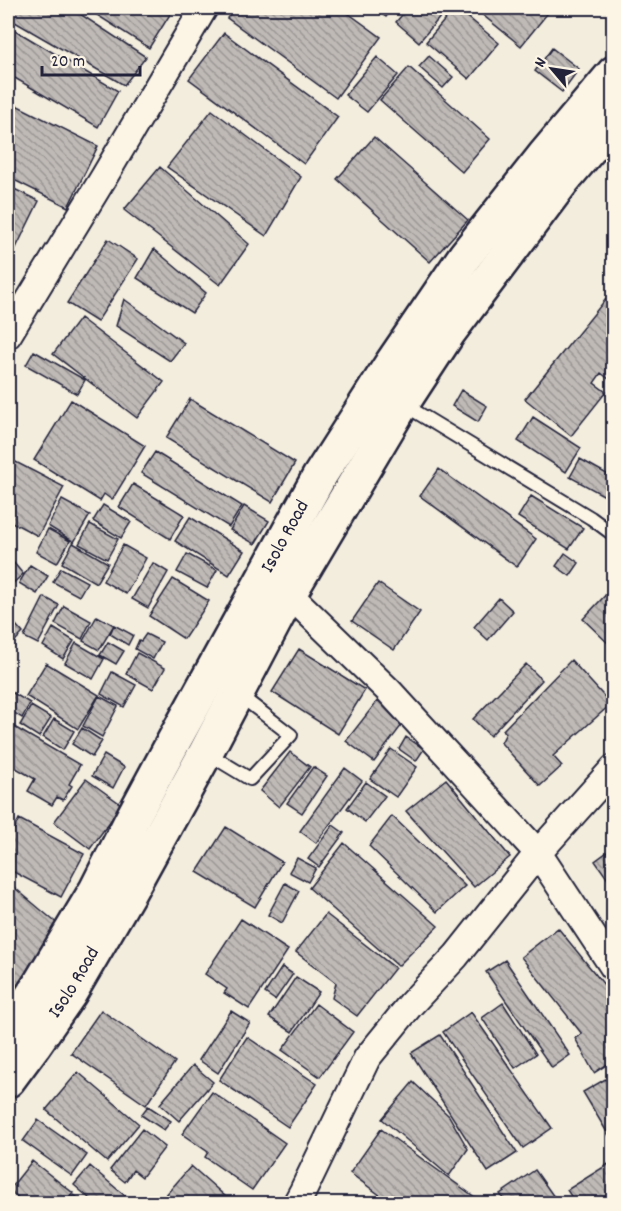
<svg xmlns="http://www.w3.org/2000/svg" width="621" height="1211" font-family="Dekko,sans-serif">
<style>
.building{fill:url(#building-back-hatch);stroke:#22223b;stroke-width:1.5}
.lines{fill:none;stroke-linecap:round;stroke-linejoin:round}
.lane-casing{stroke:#22223b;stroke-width:16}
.street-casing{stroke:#22223b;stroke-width:30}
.primary-casing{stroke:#22223b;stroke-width:38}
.lane{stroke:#fcf5e5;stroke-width:12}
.street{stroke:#fcf5e5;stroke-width:26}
.primary{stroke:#fcf5e5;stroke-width:33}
.labels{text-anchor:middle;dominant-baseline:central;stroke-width:6;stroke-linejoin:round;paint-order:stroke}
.street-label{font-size:20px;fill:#22223b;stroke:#fcf5e5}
</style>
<defs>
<pattern id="building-back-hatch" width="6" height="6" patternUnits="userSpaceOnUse" patternTransform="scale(1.5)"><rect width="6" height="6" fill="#bfbab6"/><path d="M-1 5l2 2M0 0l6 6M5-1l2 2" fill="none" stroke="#9b9795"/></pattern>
</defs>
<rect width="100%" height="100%" fill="#f3edde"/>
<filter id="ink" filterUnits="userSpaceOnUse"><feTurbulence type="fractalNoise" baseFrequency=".0167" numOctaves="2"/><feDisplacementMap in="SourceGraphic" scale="12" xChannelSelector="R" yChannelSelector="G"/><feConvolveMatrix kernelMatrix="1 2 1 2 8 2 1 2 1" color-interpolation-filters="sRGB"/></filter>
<g filter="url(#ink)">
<path class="building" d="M8,8H71L146,57L124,85L8,18Z
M86,8H174L149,48Z
M235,8H341L381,37L336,98L227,18Z
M373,8H393L386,17Z
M408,8H431L441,16L419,42L396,22Z
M455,8H457L499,43L469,79L426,42Z
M474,8H549L551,9L521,46Z
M8,26L118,91L98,127L8,74Z
M224,33L338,117L304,164L189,79Z
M552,48L579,69L562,92L535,71Z
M429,56L453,77L443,88L419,67Z
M377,57L398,75L367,112L345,95Z
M409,67L490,139L462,172L380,100Z
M8,101L98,146L68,207L8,177Z
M212,110L301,177L266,236L167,167Z
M374,137L468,220L430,262L337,179Z
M160,167L249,244L220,285L124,210Z
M8,186L39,201L16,248L8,243Z
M108,239L138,259L97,322L67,303Z
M154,249L206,293L192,313L137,278Z
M614,289V358L610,362L614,365V383L601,373L594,383L606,392L571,436L525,399Z
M124,299L184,343L170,361L116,326Z
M80,318L164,382L137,418L53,354Z
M34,351L85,380L77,394L26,365Z
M461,390L487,406L478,422L452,406Z
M190,399L295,463L272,502L166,438Z
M71,400L145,446L112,500L104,494L100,501L34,460Z
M533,417L581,448L566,472L518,441Z
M155,452L242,506L229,527L141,473Z
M8,458L64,487L38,536L8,520Z
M580,459L614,478V501L570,477Z
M439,469L536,539L517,567L420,496Z
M133,484L184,515L170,539L119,507Z
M531,496L583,528L569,549L518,517Z
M62,500L90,515L74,542L48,526Z
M103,505L131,522L121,538L93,521Z
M244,506L269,521L255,544L230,530Z
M190,517L244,551L229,575L175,541Z
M90,524L118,539L107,559L79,544Z
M48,529L70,541L57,563L36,552Z
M73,543L108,563L96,583L62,563Z
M123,545L146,558L126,594L103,581Z
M565,553L579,563L570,576L556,566Z
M187,554L217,570L207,588L177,572Z
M8,556L23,574L8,588Z
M153,563L168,572L148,608L132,599Z
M30,565L48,576L37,594L19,583Z
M61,568L87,582L79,596L53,582Z
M173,579L209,601L184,639L149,616Z
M378,583L420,612L394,650L352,621Z
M614,586V643L611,646L583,619Z
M44,597L59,605L38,644L24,637Z
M499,598L513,611L488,640L474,627Z
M64,606L91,621L82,639L55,624Z
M8,616L23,633L8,648Z
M97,616L114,625L99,650L83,641Z
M114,625L133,635L128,645L110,634Z
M53,628L74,641L63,659L43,646Z
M146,634L162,642L153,659L135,649L139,640L141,641Z
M108,642L124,651L116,664L100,655Z
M76,643L104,659L93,679L65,663Z
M299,649L365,690L338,734L272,692Z
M137,653L165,668L153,689L126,674Z
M571,660L611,704L553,756L562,766L540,786L501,743L506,733L503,730Z
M46,663L99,695L78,729L26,696Z
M526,664L542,680L490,736L473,719Z
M112,672L136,685L124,707L101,694Z
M8,690L30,703L22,718L8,709Z
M99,696L118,706L102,737L83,726Z
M378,700L405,721L374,762L346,741Z
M31,706L51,718L39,737L20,725Z
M54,719L74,731L63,750L43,737Z
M9,724L80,765L69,784L72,786L63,800L57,797L52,805L28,791L35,779L11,765L10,766L8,765V727Z
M82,728L102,741L92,757L72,744Z
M406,737L424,749L416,761L399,749Z
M391,749L417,767L396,797L370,779Z
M290,752L310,767L279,807L260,791Z
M104,755L124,767L113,788L92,776Z
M313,767L327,776L302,813L287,803Z
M345,768L362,781L316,843L300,831Z
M86,779L122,805L90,849L54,822Z
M446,779L510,857L474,887L406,811Z
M366,782L385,796L365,822L347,808Z
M392,816L465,886L437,912L369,846Z
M19,819L84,854L61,897L8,869V842Z
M333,825L344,833L319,867L308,859Z
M226,827L282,862L255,907L197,872Z
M344,843L438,926L398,966L309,888Z
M614,847V888L595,861Z
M297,858L316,868L308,882L289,872Z
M285,883L299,891L282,923L268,915Z
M15,888L66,931L15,993L8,987V896Z
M326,914L395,968L357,1016L332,998L336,983L296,952Z
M241,919L288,950L249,1009L224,993L227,989L205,974Z
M558,928L614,997V1060L594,1073L575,1038L582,1034L521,957Z
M505,960L570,1055L552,1068L486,972Z
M282,967L293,974L275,1000L265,993Z
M296,977L319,992L292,1032L269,1017Z
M503,1003L536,1054L515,1068L482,1018Z
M316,1004L353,1032L320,1077L282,1050Z
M101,1010L175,1062L146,1105L71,1053Z
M231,1011L250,1023L218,1073L199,1060Z
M471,1012L552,1128L523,1148L443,1032Z
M440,1035L517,1153L488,1172L411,1053Z
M247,1037L317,1084L288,1127L219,1080Z
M193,1065L213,1082L179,1121L160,1104Z
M78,1072L139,1124L107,1162L46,1110Z
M614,1074V1144L583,1092Z
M413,1082L449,1116L468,1149L449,1176L382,1119Z
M212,1092L285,1143L252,1190L205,1157L208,1152L182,1134Z
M148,1106L171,1121L164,1130L141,1115Z
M38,1120L87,1155L72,1176L23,1141Z
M142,1129L165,1147L142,1177L133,1170L125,1182L110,1170Z
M381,1129L476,1198L472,1204H392L350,1173Z
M32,1161L73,1193L65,1204H26L9,1190Z
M610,1163L614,1169V1204H576L567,1190Z
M90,1166L132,1202L131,1204H96L74,1185Z
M191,1166L234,1204H158Z
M535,1170L559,1204H506L500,1194Z
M74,1195L87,1204H68Z"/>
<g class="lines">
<defs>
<path id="lane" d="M403,404L591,518L614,535
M207,753L250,779L291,735L238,694"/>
<path id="street" d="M8,335L104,177L204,8
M289,594L388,690L538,853L614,968
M296,1204L303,1191L367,1058L411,1004L456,956L538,853L614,768"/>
<g id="primary">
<path id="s1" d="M8,1032L39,985L96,890L133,817L175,739L319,477L392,363L465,256L544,156L614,73"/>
<path id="s2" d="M8,1080L34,1045L70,993L129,892L206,752L289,594L402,404L449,332L564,179L614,120"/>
</g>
</defs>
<use href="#lane" class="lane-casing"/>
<use href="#street" class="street-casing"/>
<use href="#primary" class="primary-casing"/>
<use href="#lane" class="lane"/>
<use href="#street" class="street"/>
<use href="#primary" class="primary"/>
</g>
</g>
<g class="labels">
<g class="street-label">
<text stroke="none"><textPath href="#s1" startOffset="568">Isolo Road</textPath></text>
<text stroke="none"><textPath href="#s2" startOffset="118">Isolo Road</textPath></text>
</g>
</g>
<rect width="621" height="1211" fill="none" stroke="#fcf5e5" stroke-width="30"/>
<rect x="15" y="15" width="591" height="1181" fill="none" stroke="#22223b" stroke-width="2" filter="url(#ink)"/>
<g transform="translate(552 69) rotate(299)" stroke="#fcf5e5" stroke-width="4.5" paint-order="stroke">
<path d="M0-4.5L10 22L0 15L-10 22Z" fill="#22223b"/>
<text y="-9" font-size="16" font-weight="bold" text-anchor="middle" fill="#22223b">N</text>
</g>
<path d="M42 66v9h98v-9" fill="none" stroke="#22223b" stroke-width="3"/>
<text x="51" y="66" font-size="18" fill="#22223b" stroke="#fcf5e5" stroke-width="4.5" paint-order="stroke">20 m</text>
</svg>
